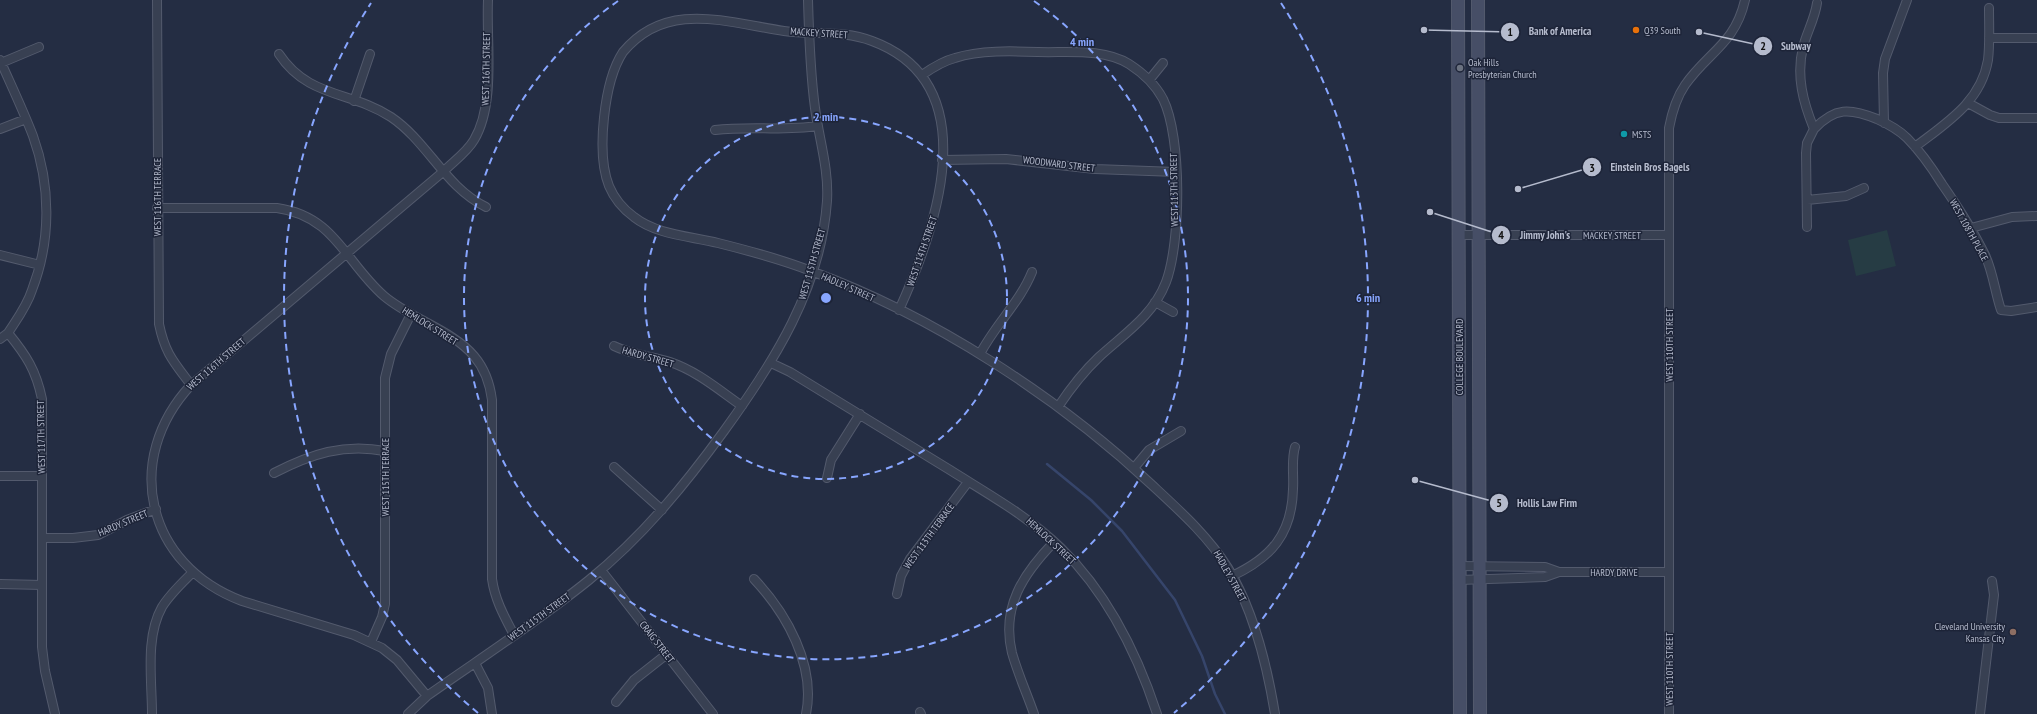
<svg xmlns="http://www.w3.org/2000/svg" width="2037" height="714" font-family="'PT Sans Narrow',sans-serif">
<style>
.green{fill:#263c44}
.lines{fill:none;stroke-linecap:round;stroke-linejoin:round}
.stream{stroke:#36456b;stroke-width:2.5}
.minor-casing{stroke:#535a6d;stroke-width:10}
.secondary-casing{stroke:#535a6d;stroke-width:14}
.minor{stroke:#384052;stroke-width:8}
.secondary{stroke:#464e66;stroke-width:12}
.ring{fill:none;stroke:#88a6ff;stroke-width:2;stroke-dasharray:7 5}
.food-dot{fill:#e8710a;stroke:#1d2438;stroke-width:1.5}
.worship-dot{fill:#6b7280;stroke:#1d2438;stroke-width:1.5}
.culture-dot{fill:#0f9aa8;stroke:#1d2438;stroke-width:1.5}
.education-dot{fill:#8d6e63;stroke:#1d2438;stroke-width:1.5}
.labels{text-anchor:middle;dominant-baseline:central;stroke-width:3;stroke-linejoin:round;paint-order:stroke}
.poi-label{font-size:10px;fill:#b5bbcd;stroke:#1d2438;text-anchor:start}
.street-label{font-size:10px;fill:#b5bbcd;stroke:#1d2438}
.centre{fill:#88a6ff;stroke:#1d2438;stroke-width:2}
.ring-label{font-size:12px;text-anchor:middle;font-weight:bold;fill:#88a6ff;stroke:#1d2438;stroke-width:3;stroke-linejoin:round;paint-order:stroke}
.leader{fill:none;stroke:#b5bbcd;stroke-width:1.5}
.callout-dot{fill:#b5bbcd;stroke:#1d2438;stroke-width:1.5}
.mark-label{font-size:12px;text-anchor:middle;font-weight:bold;fill:#111}
.callout-label{font-size:11px;text-anchor:middle;font-weight:bold;fill:#b5bbcd;stroke:#1d2438;stroke-width:3;stroke-linejoin:round;paint-order:stroke}
</style>
<rect width="100%" height="100%" fill="#242d43"/>
<path class="green" d="M1887,230L1896,266L1856,276L1848,240Z"/>
<g class="lines">
<path class="stream" d="M1047,464L1091,500L1122,531L1175,600L1202,656L1215,694L1225,714"/>
<defs>
<path id="minor" d="M157,0L159,324C165,353 173,361 191,385
M1989,38H2037
M279,54C308,98 351,91 391,117C428,142 445,187 486,207
M0,60C11,85 23,110 33,136C51,186 51,241 32,290C27,306 17,319 8,333C26,355 36,370 42,399V647L45,671L55,714
M1,63L39,47
M922,75C932,68 943,61 955,58C980,50 1012,51 1038,52C1067,53 1103,48 1129,64C1143,73 1155,84 1163,99C1182,137 1181,242 1166,282C1153,316 1124,334 1099,357C1083,372 1070,389 1058,407
M1150,79L1163,63
M354,101L370,54
M1968,103L1990,115L1999,118H2037
M1884,123L1883,73L1885,59L1907,0
M0,129L26,119
M1814,129C1835,107 1850,108 1877,119C1888,124 1899,130 1907,138C1921,152 1932,168 1942,184C1958,207 1973,230 1985,255C1993,272 1995,292 2001,310L2011,311L2037,307
M715,130C749,126 784,131 818,126
M1915,147C1946,123 1981,102 1988,60C1990,44 1989,25 1989,8
M942,160L1006,159L1095,169L1176,172
M1807,200L1846,196L1864,188
M157,208H277C335,216 345,262 384,296C411,319 452,330 474,356C485,369 490,384 492,400V579C495,600 504,616 514,635
M1807,227L1806,153L1807,143L1814,129C1803,102 1796,76 1803,47C1807,32 1815,18 1817,3
M1971,228L2012,217L2037,216
M1459,235H1668
M0,255L40,265
M1155,302L1173,312
M899,310C936,229 988,84 872,41C843,30 814,35 784,31C725,22 666,0 623,52C604,81 596,153 609,186C614,198 623,209 634,217C657,235 690,236 718,243C750,251 781,259 811,271C932,315 1058,397 1152,485C1180,511 1208,536 1228,568C1254,611 1267,665 1275,714
M0,339L8,333
M614,346C632,355 651,356 670,362C697,371 719,390 742,406
M980,354C995,325 1020,302 1032,272
M771,363L790,372C843,405 897,437 950,470C988,494 1028,516 1061,548C1107,593 1137,653 1157,714
M614,467L662,510
M1134,468L1149,450L1181,431
M274,473C311,454 344,443 385,451
M0,476H42
M827,478L831,460L860,414
M42,538H73L98,535L127,520L156,509
M1459,566L1545,567L1559,572
M601,570L713,714
M1232,576C1271,558 1292,534 1293,489C1294,475 1291,461 1295,447
M754,579C786,613 816,665 806,714
M1459,580L1545,577L1559,572H1669
M0,584L42,585
M897,594L901,576L910,559L968,482
M371,642L382,617L385,604V378L391,354L411,314
M475,663L488,688L492,714
M427,696L397,660L382,648L354,635L242,601C146,565 122,459 191,385L444,171C454,161 467,152 474,140C496,103 486,43 488,0
M616,702L634,680L667,654
M920,712L921,714
M152,714C152,680 145,637 162,607C170,594 182,583 193,572
M408,714L427,696C481,658 537,622 589,580C642,537 684,486 724,431C774,362 821,288 827,201C829,169 819,139 815,108C810,71 809,36 808,0
M1034,714C1027,694 1018,674 1012,653C1001,607 1023,574 1054,542
M1669,714V128C1672,112 1676,98 1685,85C1708,52 1735,44 1745,0
M1980,714L1994,595L1992,581"/>
<path id="secondary" d="M1458,0L1460,714
M1478,0L1480,714"/>
</defs>
<use href="#minor" class="minor-casing"/>
<use href="#secondary" class="secondary-casing"/>
<use href="#minor" class="minor"/>
<use href="#secondary" class="secondary"/>
</g>
<g class="ring">
<circle cx="826" cy="298" r="181"/>
<path d="M1034 1A362 362 0 1 1 618 1"/>
<path d="M478 713A542 542 0 0 1 371 3M1281 3A542 542 0 0 1 1174 713"/>
</g>
<circle class="food-dot" cx="1636" cy="30" r="4"/>
<circle class="worship-dot" cx="1460" cy="68" r="4"/>
<circle class="culture-dot" cx="1624" cy="134" r="4"/>
<circle class="education-dot" cx="2013" cy="632" r="4"/>
<g class="labels">
<g class="poi-label">
<text x="1644" y="30">Q39 South</text>
<text x="1468" y="62">Oak Hills<tspan x="1468" dy="12">Presbyterian Church</tspan></text>
<text x="1632" y="134">MSTS</text>
<text x="2005" y="626" text-anchor="end">Cleveland University<tspan x="2005" dy="12">Kansas City</tspan></text>
</g>
<g class="street-label">
<text transform="translate(819 33) rotate(4)">MACKEY STREET</text>
<text transform="translate(486 69) rotate(-89)">WEST 116TH STREET</text>
<text transform="translate(1059 164) rotate(7)">WOODWARD STREET</text>
<text transform="translate(1174 190) rotate(-91)">WEST 113TH STREET</text>
<text transform="translate(157 197) rotate(-90)">WEST 116TH TERRACE</text>
<text transform="translate(1969 230) rotate(61)">WEST 108TH PLACE</text>
<text x="1612" y="235">MACKEY STREET</text>
<text transform="translate(922 251) rotate(-71)">WEST 114TH STREET</text>
<text transform="translate(812 264) rotate(-74)">WEST 115TH STREET</text>
<text transform="translate(848 287) rotate(24)">HADLEY STREET</text>
<text transform="translate(430 326) rotate(32)">HEMLOCK STREET</text>
<text transform="translate(1669 345) rotate(-90)">WEST 110TH STREET</text>
<text transform="translate(648 357) rotate(16)">HARDY STREET</text>
<text transform="translate(1459 357) rotate(-90)">COLLEGE BOULEVARD</text>
<text transform="translate(216 364) rotate(-41)">WEST 116TH STREET</text>
<text transform="translate(41 437) rotate(-91)">WEST 117TH STREET</text>
<text transform="translate(385 477) rotate(-90)">WEST 115TH TERRACE</text>
<text transform="translate(123 523) rotate(-23)">HARDY STREET</text>
<text transform="translate(929 536) rotate(-54)">WEST 113TH TERRACE</text>
<text transform="translate(1051 541) rotate(43)">HEMLOCK STREET</text>
<text x="1614" y="572">HARDY DRIVE</text>
<text transform="translate(1230 576) rotate(61)">HADLEY STREET</text>
<text transform="translate(539 617) rotate(-36)">WEST 115TH STREET</text>
<text transform="translate(657 642) rotate(52)">CRAIG STREET</text>
<text transform="translate(1669 669) rotate(-90)">WEST 110TH STREET</text>
</g>
</g>
<circle cx="826" cy="298" r="6" class="centre"/>
<g class="ring-label">
<text x="1082" y="46">4 min</text>
<text x="826" y="121">2 min</text>
<text x="1368" y="302">6 min</text>
</g>
<path class="leader" d="M1424 30L1510 32M1699 32L1763 46M1518 189L1592 167M1430 212L1501 235M1415 480L1499 503"/>
<g class="callout-dot">
<circle cx="1424" cy="30" r="4"/>
<circle cx="1699" cy="32" r="4"/>
<circle cx="1518" cy="189" r="4"/>
<circle cx="1430" cy="212" r="4"/>
<circle cx="1415" cy="480" r="4"/>
<circle cx="1510" cy="32" r="10"/>
<circle cx="1763" cy="46" r="10"/>
<circle cx="1592" cy="167" r="10"/>
<circle cx="1501" cy="235" r="10"/>
<circle cx="1499" cy="503" r="10"/>
</g>
<g class="mark-label">
<text x="1510" y="36">1</text>
<text x="1763" y="50">2</text>
<text x="1592" y="172">3</text>
<text x="1501" y="239">4</text>
<text x="1499" y="507">5</text>
</g>
<g class="callout-label">
<text x="1560" y="35">Bank of America</text>
<text x="1796" y="50">Subway</text>
<text x="1650" y="171">Einstein Bros Bagels</text>
<text x="1545" y="239">Jimmy John's</text>
<text x="1547" y="507">Hollis Law Firm</text>
</g>
</svg>
